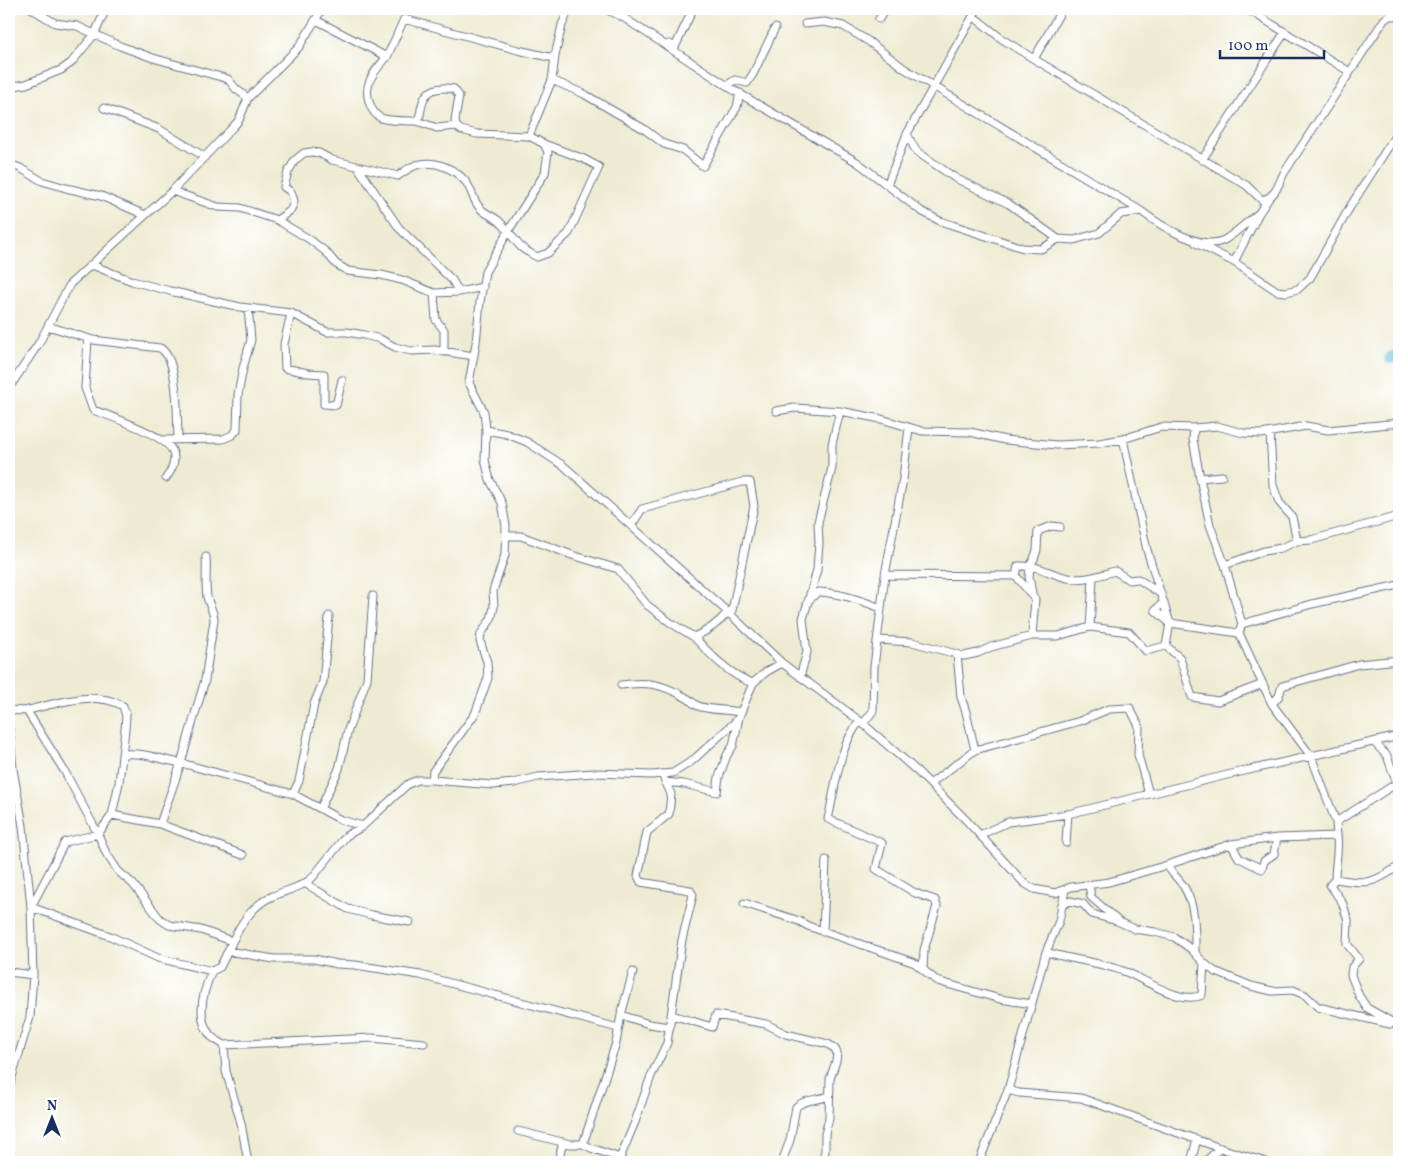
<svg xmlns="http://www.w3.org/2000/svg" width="1408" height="1171" font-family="Vollkorn,serif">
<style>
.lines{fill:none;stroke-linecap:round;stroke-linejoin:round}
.river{stroke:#4eb1cd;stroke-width:12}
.minor-casing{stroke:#657187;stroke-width:9}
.minor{stroke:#fff;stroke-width:7}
</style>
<rect width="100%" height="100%" fill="#fff"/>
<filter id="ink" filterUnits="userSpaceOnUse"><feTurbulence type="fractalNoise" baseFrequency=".02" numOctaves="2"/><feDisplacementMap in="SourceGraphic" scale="10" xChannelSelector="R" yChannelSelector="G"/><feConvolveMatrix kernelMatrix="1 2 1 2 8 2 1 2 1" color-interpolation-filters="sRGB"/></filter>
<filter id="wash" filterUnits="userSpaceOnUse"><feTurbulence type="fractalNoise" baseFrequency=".0096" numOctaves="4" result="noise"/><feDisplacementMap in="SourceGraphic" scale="20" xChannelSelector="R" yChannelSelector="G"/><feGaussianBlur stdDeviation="1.12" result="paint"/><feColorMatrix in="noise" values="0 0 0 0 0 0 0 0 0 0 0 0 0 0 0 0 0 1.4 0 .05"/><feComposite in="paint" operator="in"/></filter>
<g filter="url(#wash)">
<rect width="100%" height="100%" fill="#efebd3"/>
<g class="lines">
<path class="river" d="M1390,358L1399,355"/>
</g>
</g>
<g filter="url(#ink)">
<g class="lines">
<defs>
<path id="minor" d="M32,9L55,23L77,26L120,46L153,58L228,79L236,89L248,98
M605,9L621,16L735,91L857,162L921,211L940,221L1023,248L1041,249L1058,239L1074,240L1099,233L1121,214L1141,211C1159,225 1199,250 1222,241C1229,239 1252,218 1259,213
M1247,9L1350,72
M1390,9L1399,14
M973,16L1002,39L1034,59L1062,9
M879,19L885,9
M805,24L824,22L843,26L868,41L905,69L1141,211
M669,44L675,47L693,9
M387,57L404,19L518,50L549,57L555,56L562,25L569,9
M1034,59L1246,185L1262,200C1276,197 1278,185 1284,173L1384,20L1389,16H1399
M552,80L584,94L644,129L664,144L683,150L703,166L737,107L740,93
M727,85L735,80L747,83L753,74L775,28
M9,87L26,84L61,70L71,63L94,35L106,9
M104,108L159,129L205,157
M417,121L437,128L456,126
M907,134L916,151L955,178L1009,204L1058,239
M529,136L552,80L555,56
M1202,160L1285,32
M9,164L20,168L42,181L66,188L101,196L145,215
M357,166L399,228L452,280L459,292
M887,185L907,134L977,9
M172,191L218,207L240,208L277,220L309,239L326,252L336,264L348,271L381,275L402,280L434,293L459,292L483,287
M1269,198L1259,213L1234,262L1277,291L1286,292L1298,289L1310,278L1350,207L1399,130
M277,220L291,210L294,201L291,192L284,187L288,172L295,160L304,153L311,152L319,153L332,160L398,176C405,171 412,165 421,164C437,161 455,169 466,182C472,190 473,201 480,208C485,214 493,216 499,221C508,229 513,239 521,247C525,251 532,254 537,257L548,253L569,233L599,167L584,159L544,144
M1196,243L1234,262
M92,265L132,281L170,291L240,307L291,313L327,332H347L364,335L380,339L395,347L411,351L435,350L474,356
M434,293L436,320L444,330V352
M291,313L284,344L285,368L308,373L324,374V404L336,405L342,380
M48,326L93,340L160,348C179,359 177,418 178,439
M88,339L85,388L93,410C110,416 164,435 172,450C177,460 172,470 166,478
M9,388L39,343L70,284L172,191L233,127L239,120L248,98L299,47L322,9
M776,411L795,408L840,411L881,419L922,431L970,432L1005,440L1057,445L1099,443L1123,439L1161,427L1194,428
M486,430L507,434L527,442L564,466L731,615L782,663L860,721L918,772L966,820L1024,883L1034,889L1055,893L1071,887L1109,882L1167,865L1231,844L1277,838L1337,836L1336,822L1397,783L1399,787
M1270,434L1273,485L1279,502L1292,517L1297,541
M1123,439L1147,550L1170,623L1239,633
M162,440L223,439L232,435L237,430L238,395L243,368L251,340L248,308
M1222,476L1200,478L1210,525L1225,565L1242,624
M1200,478L1193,439L1194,428L1217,426L1243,433L1261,434L1306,426L1328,430L1399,423
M631,526L642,509L742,482H750L754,506L731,615
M506,536H521L572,555L618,569L647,605L671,623L694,637C708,631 718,624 728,612
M1225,565L1264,551L1281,548L1297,541L1311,540L1399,516
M885,575L1016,576L1035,599L1032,636
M1016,576L1018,566C1041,565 1048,574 1068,578C1084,581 1100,575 1115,571L1129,580L1138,579L1161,594
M1032,593L1029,577L1030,566L1034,559L1037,550L1038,531L1052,526L1060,527
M808,601L818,592C840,593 860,600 881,608
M1164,602L1155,610L1170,623L1166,646
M1090,627L1093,578
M694,637C710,654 730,676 753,683
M878,640L912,642L964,656L978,653L991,647L1032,636H1058L1090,627L1129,632L1146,651L1166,646L1180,658L1192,697L1218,701L1263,684
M957,654L961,697L966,712L975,750
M800,677L807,652L803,619L817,570L819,543L818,522L832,468V444L840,411
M621,685C647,681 662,684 685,697C690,699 693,704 698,706C708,710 730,710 741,712
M1272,704L1239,633L1242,624L1312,604L1399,585
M9,710C15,710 22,712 28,710C58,703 94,690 123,706L126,716L125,729L119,783L112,815L98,834L65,842L31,907L110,936L158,958L212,971
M27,711L65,772L98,834L106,853L118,871L133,884L160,919L169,925L201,930L229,940L232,942L228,951L274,959H314L337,964L355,965L420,975L618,1028
M860,721C838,747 836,786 828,819L882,843L876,869L915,893L935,900L937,906L924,950L923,969
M863,724L873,711L874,667L885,575L903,479L909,428
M9,728L13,769L23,826L31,907L33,975L30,1017L9,1087
M1374,742L1387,756L1397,783
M124,754C143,752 162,760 181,763L293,794L341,820L363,826
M432,780L493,785L514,783L538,777L595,773L652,775L673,773L692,761L735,722L739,717L753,683L766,672L782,663
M665,782L684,784L717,792L719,777L727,755L733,746L739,717
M930,784L975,750L1080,721L1109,709L1130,708L1139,726L1138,755L1149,794
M293,794L299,781L314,704L323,682L329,616
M320,809L339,769L348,730L367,679L373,596
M112,815L160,824L243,855
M1336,822L1311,756L1272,704L1279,696L1282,686L1359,664L1399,660
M160,824L181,763L195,714L205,680L214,620C214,612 209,605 207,597C205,584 207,570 206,557
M980,835L1008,822L1068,814L1227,775L1399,736
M1337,836C1339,848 1335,866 1335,879L1330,885L1342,902L1348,920L1347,944L1359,959L1352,967L1351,975L1359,996L1367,1008L1399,1026
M1066,843L1068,814
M1231,844L1239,858L1262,869L1264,861L1274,854L1277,838
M1167,865C1172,874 1179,879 1184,887C1196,906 1195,931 1195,953
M1335,879C1366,883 1369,886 1396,868H1399
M306,884L348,909L371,915L410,922
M1089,885L1091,897L1117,920
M744,903L799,921L808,926L915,963L937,981L1000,999L1032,1004
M823,932L826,860
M232,942C241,923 253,904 273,896C286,890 301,888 312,878L346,836L363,826L408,784L418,780H432L433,771L475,714L488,678L487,662L480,641L481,634L491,619L494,607L493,591L505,555L506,526L502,503L490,480L485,460L486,430L484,412L469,383L476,343L480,302L485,272L509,230L545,173L548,152L544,144L529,136L477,134L461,130L456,126L455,120L459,96L454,89C439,86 425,89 422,105C420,112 421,116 417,121C409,121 389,121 381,118C370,113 365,94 369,83C372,73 380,65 387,57L316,20
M228,951L220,967L212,971C204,989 195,1018 211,1036C214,1039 220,1042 224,1045L226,1071L241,1123L248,1162
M1046,952C1072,960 1101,962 1126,972C1146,980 1181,1005 1202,995L1204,963L1191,949L1174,937L1155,932L1135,929L1117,921L1092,914L1083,904L1070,901L1061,906
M1204,963L1214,971L1251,986L1272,991L1293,990L1305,995L1318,1007L1390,1024
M9,972L33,975
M621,1015L649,1024L670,1027
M672,1015L712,1027L716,1015L766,1024L786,1034L828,1044L835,1049L837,1053L836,1061L830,1079L829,1118L825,1134V1151L822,1162
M224,1045L372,1038L424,1043
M1008,1090L1019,1093L1081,1098L1220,1148L1266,1162
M518,1131L570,1144H583L591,1148L620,1158L635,1122L651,1076L667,1043L682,940L693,895L690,890L641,882L638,876L647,832L669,814L671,794L662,774
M583,1144L616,1043L621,1015L633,972
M558,1162L563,1142
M782,1162L790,1140L796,1107C804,1099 819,1100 829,1096
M979,1162L1008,1090L1046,952L1059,921L1065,890
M1191,1162L1197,1139
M1205,1162L1220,1148"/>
</defs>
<use href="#minor" class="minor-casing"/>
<use href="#minor" class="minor"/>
</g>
</g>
<rect width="1408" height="1171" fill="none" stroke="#fff" stroke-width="30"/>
<g transform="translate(52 1118)" stroke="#ffffff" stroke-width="4" paint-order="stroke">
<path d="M0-4L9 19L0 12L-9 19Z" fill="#1b2f5e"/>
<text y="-8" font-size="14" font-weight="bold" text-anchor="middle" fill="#1b2f5e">N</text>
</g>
<path d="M1220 50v8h104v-8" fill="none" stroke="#1b2f5e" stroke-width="2.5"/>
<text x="1228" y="50" font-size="15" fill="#1b2f5e" stroke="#ffffff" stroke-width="4" paint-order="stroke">100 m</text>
</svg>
